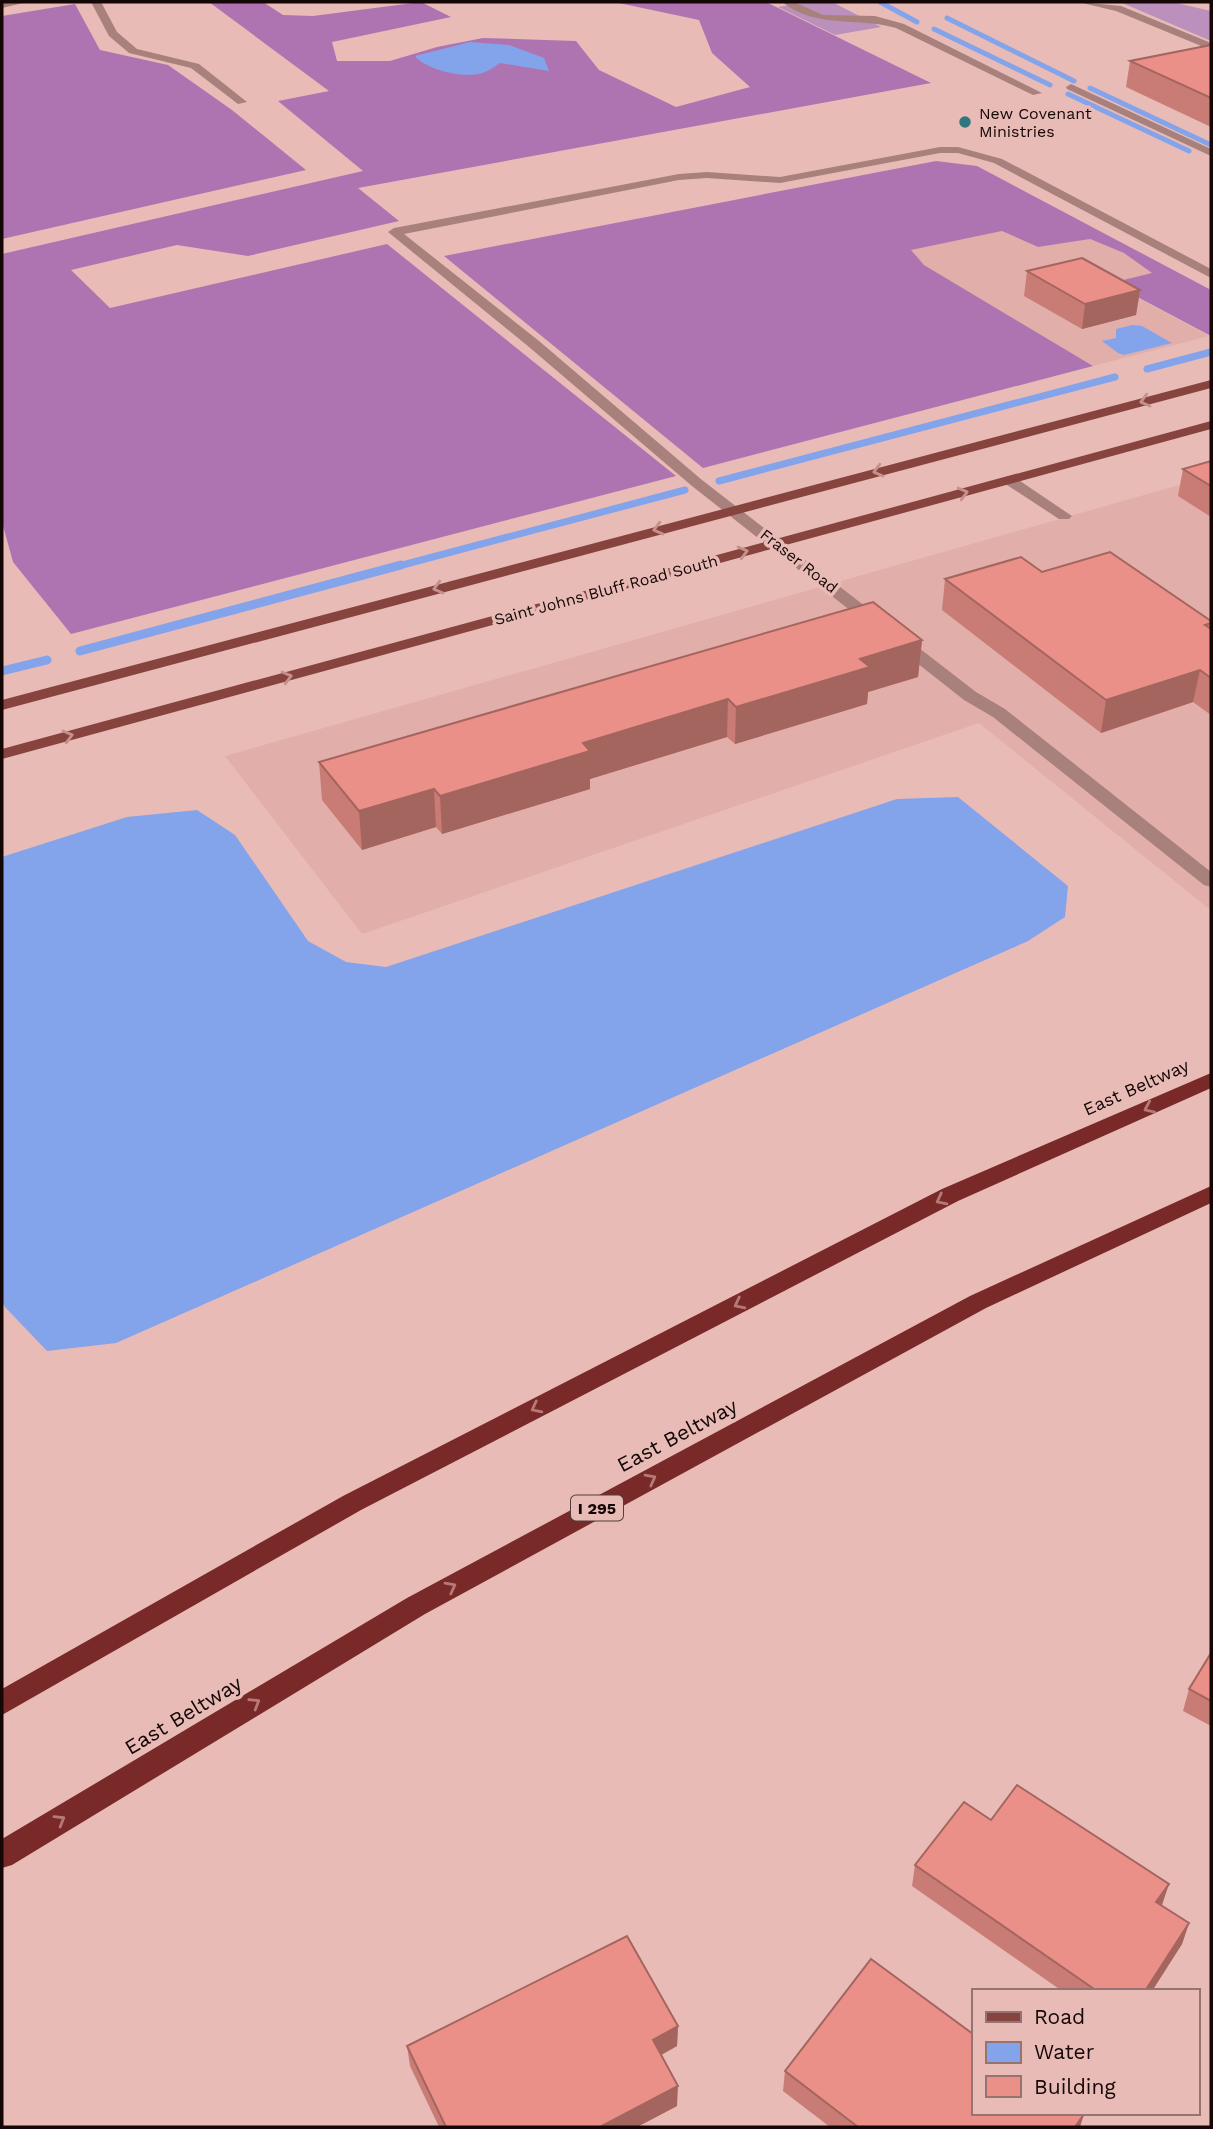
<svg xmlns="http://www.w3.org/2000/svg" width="1213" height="2129" font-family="'Work Sans',sans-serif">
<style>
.built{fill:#e2aea9}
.green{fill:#bb90bd}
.forest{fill:#ae74b2}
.water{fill:#83a3eb}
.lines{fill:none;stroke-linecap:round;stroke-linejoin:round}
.stream-far2{stroke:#83a3eb;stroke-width:5}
.stream-far1{stroke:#83a3eb;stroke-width:7}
.stream{stroke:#83a3eb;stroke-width:9}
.minor{fill:#a8807c;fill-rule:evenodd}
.major{fill:#87433e;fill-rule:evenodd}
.highway{fill:#792a28;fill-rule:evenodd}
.wall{fill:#c97c75}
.shaded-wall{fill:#a4655f}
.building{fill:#ea9088;stroke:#a4655f;stroke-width:2}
.oneway{stroke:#c6918c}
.oneway2{stroke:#b67a76}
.poi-dot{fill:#2e777e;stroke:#e8bbb6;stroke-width:2.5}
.labels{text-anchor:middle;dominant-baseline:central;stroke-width:7;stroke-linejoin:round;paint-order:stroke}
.far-poi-label{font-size:16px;fill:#150706;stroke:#e8bbb6;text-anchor:start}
.far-street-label{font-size:16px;fill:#150706;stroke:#e8bbb6}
.shield{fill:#e8bbb6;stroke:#543d3b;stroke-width:2}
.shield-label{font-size:16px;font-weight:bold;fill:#150706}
.street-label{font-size:18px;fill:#150706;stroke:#e8bbb6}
.near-street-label{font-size:21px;fill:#150706;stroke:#e8bbb6}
</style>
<rect width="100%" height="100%" fill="#e8bbb6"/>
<path class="built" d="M1002,231L1038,247L1089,239L1124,253L1153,273L1112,284L1209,336L1093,366L924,265L910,250Z
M1211,476V907L1208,908L979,723L362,934L225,756Z"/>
<path class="green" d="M807,2H832L881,27L835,35L778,7Z
M1120,2H1172L1211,11V41Z"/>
<path class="forest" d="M209,2H263L283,15L313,16L421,2L451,17L332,42L337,61H390L437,47L483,38L576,41L599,70L676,107L750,87L712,53L699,20L614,2H766L931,83L358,188L399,221L248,256L177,245L71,270L110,308L387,244L676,476L71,634L13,562L2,522V254L363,171L278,101L329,91Z
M75,4L100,50L168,65L232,110L306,170L2,239V16Z
M936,161L977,166L1211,290V336L1111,283L1152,273L1124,253L1090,239L1038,247L1002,231L911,250L924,265L1093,366L703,468L444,256Z"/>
<path class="water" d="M470,42L509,45L544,58L549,71L500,63C495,66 490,70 485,72C467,80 426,70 415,56Z
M1132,325L1142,326L1172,343L1124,355L1118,353L1102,341L1116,338V329Z
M958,797L1068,886L1065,917L1028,941L116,1343L47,1351L5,1307L2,1301V857L127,817L197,810L235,835L308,941L346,962L386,967L897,799Z"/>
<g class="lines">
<path class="stream-far2" d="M880,2L917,22
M947,18L1074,81
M934,29L1050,85
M1090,88L1211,145
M1068,94L1189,151"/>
<path class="stream-far1" d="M1147,369L1211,352
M719,481L1115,377
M395,567L685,490"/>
<path class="stream" d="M80,651L401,565
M2,671L47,660"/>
<path class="minor" d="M2,2H27L2,8Z
M91,2H101L117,32L137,49L199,64L247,102L238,104L191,68L129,53L109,36Z
M782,2H794L823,15L875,16L904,24L1042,93L1033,95L896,28C858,17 816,29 782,2Z
M1078,2L1121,6L1211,43V50L1116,11Z
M1071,84L1211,149V156L1067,89L1066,87Z
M940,147H958L1002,159L1211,269V278L994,163L958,153H940L780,183L707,178L679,180L404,234L539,341L702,480L976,692L1005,709L1211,872V887L1204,885L993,717L964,700L692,486L529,347L388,232L394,228L679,174L707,172L780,177Z
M1009,476L1014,477L1072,516L1069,519H1059L1004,483L1002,480Z"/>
<path class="major" d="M1211,380V388L2,710V700Z
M1211,421V429L2,759V749Z"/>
<path class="highway" d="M1211,1073V1088L958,1201L361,1510L2,1715V1689L343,1496L942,1189Z
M1211,1186V1203L986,1308L425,1614L12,1865L2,1868V1839L407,1598L970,1296Z"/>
</g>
<path class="wall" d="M1211,45V127L1126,87L1130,61Z
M1027,271L1140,290L1136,315L1082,329L1024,296Z
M1211,461V517L1178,496L1183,469Z
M1042,572L1211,621V715L1193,702L1101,733L942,610L945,579Z
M922,640L918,677L868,692L867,704L735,744L727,737L590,779V789L442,834L436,827L362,850L322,800L319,762Z
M1211,1653V1726L1183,1711L1189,1689Z
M991,1820L1162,1906L1189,1923L1182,1944L1152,1991H1062L912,1886L915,1865Z
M678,2026L677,2046L661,2055L677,2106L637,2127H439L410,2066L407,2046Z
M785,2071L1080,2127H830L783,2091Z"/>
<path class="shaded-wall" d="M1140,290L1136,315L1082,329L1085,304Z
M922,640L918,677L868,692L867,704L735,744L736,707L860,659Z
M1200,670L1193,702L1101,733L1106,700Z
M728,699L727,737L590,779V789L442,834L440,796L583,743Z
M434,789L436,827L362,850L359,811Z
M1169,1884L1162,1905L1150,1923L1156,1902Z
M1189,1923L1182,1944L1152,1991H1145Z
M678,2026L677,2046L652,2060L653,2040Z
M678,2086L677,2106L637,2127H600Z
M1084,2114L1080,2127H1075Z"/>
<path class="building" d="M1211,45V98L1130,61Z
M1082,258L1140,290L1085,304L1027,271Z
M1211,461V486L1183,469Z
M1110,552L1211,621V623L1205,625L1211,629V678L1200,670L1106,700L945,579L1021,557L1042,572Z
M873,602L922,640L860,659L870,667L736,707L728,699L583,743L590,751L440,796L434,789L359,811L319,762Z
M1211,1653V1701L1189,1689Z
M1017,1785L1169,1884L1156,1902L1189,1923L1145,1991H1097L915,1865L964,1802L991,1820Z
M627,1936L678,2026L653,2040L678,2086L600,2127H446L407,2046Z
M871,1959L973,2034V2113H1083L1084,2114L1075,2127H858L785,2071Z"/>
<defs><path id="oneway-chevron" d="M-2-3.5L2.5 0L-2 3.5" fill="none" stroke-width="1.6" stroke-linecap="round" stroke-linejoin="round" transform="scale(1.75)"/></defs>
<g class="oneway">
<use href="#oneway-chevron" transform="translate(1145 401) rotate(165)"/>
<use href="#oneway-chevron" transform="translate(878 471) rotate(165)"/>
<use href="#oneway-chevron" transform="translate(963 493) rotate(-15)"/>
<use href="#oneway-chevron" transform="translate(658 529) rotate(165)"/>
<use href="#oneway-chevron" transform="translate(743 552) rotate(-15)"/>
<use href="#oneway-chevron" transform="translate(438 588) rotate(165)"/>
<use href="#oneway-chevron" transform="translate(287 677) rotate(-15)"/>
<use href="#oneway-chevron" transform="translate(68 736) rotate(-15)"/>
</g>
<g class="oneway2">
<use href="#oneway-chevron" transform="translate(1149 1108) rotate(156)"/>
<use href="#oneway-chevron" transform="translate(941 1200) rotate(153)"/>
<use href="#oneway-chevron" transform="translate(739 1304) rotate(153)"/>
<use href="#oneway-chevron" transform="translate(536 1408) rotate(153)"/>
<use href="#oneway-chevron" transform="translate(651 1479) rotate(-28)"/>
<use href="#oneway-chevron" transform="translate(451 1587) rotate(-28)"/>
<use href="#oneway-chevron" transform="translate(255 1703) rotate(-31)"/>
<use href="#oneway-chevron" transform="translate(60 1820) rotate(-31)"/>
</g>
<circle class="poi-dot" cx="965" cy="122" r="7"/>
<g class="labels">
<g class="far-poi-label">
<text x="979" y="113">New Covenant<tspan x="979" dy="18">Ministries</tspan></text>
</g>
<g class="far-street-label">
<text transform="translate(799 561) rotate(38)">Fraser Road</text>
<text transform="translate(606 590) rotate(-15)">Saint Johns Bluff Road South</text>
</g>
<rect class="shield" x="571" y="1495.5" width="52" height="25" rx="5"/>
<g class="shield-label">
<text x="597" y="1508">I 295</text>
</g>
<g class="street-label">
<text transform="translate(1136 1087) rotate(-24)">East Beltway</text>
</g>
<g class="near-street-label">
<text transform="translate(677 1435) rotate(-28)">East Beltway</text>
<text transform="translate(183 1715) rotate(-31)">East Beltway</text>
</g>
</g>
<rect width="1213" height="2129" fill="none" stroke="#150706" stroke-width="7"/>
<rect x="972" y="1989" width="228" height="126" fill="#e8bbb6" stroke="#947370" stroke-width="2"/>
<rect x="986" y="2012" width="35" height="10" fill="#87433e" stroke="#947370" stroke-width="2"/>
<text x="1034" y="2024" font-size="21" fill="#150706">Road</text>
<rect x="986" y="2042" width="35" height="21" fill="#83a3eb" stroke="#947370" stroke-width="2"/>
<text x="1034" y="2059" font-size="21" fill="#150706">Water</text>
<rect x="986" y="2076" width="35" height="21" fill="#ea9088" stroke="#947370" stroke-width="2"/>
<text x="1034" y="2094" font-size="21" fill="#150706">Building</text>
</svg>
